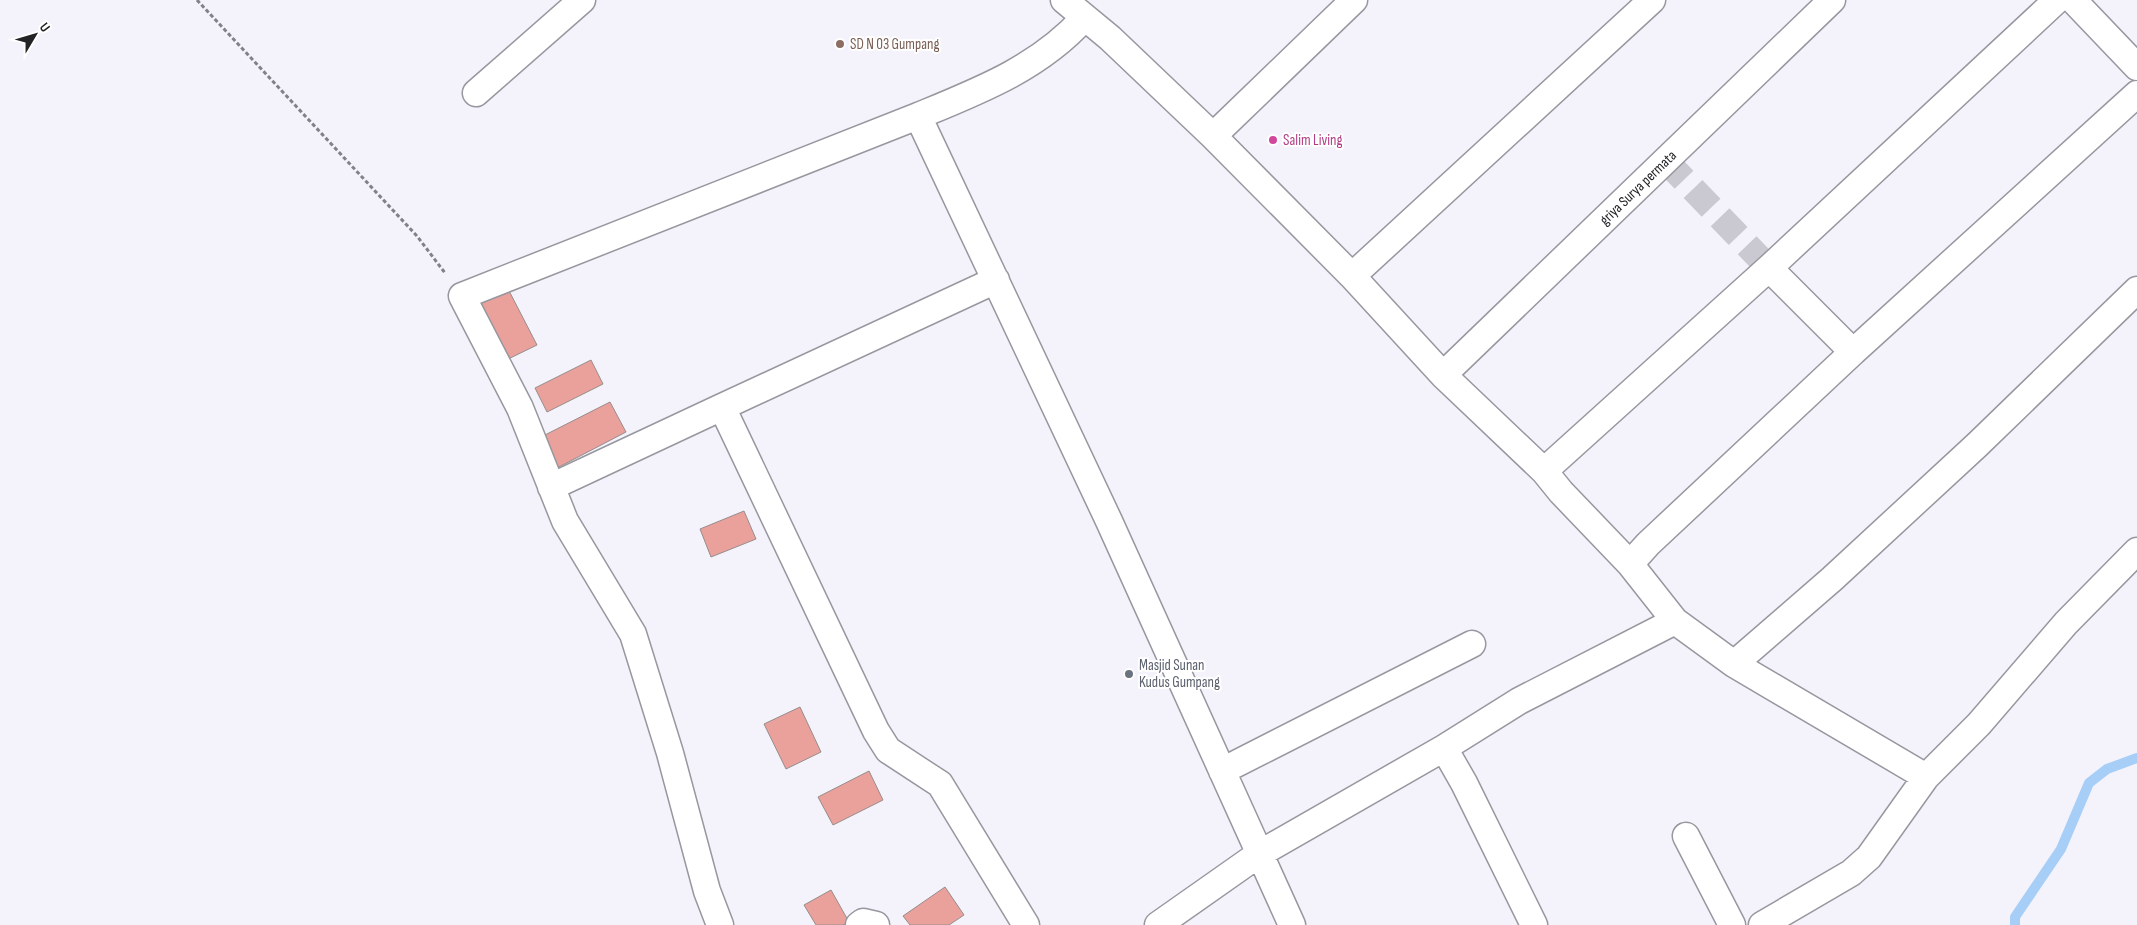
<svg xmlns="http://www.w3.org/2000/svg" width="2137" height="925" font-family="'Sofia Sans Condensed',sans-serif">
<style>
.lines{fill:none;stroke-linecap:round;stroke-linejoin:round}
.stream{stroke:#a7cef7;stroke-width:10}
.building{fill:#eaa19b;stroke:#968c8b}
.street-tunnel{stroke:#cac9d1;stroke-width:26;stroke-dasharray:26 13;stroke-linecap:butt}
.street-casing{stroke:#97979f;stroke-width:29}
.path{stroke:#828187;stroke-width:3;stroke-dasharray:4 2.5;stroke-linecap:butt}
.street{stroke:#fff;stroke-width:26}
.education-dot{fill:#8d6e63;stroke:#fff;stroke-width:2}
.hotel-dot{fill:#d1479c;stroke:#fff;stroke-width:2}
.worship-dot{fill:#6b7280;stroke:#fff;stroke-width:2}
.labels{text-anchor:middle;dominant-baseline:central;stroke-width:4;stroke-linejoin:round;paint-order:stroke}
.education-label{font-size:15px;fill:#785e54;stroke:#fff;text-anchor:start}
.hotel-label{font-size:15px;fill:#b23c85;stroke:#fff;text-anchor:start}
.street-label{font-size:15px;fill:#232326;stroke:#fff}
.worship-label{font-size:15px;fill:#5b616d;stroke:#fff;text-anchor:start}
</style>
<rect width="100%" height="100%" fill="#f4f3fc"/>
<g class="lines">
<path class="stream" d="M2015,925V917L2061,849L2089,783L2107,769L2137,758"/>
</g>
<path class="building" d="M506,285L537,345L502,362L472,303Z
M591,360L603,384L547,412L535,388Z
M610,402L626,432L557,468L541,437Z
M744,511L756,539L711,557L700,529Z
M800,707L821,752L786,769L764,724Z
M869,771L883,800L833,825L818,797Z
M945,887L964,915L949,925H910L903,916Z
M831,890L849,922L843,925H816L804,905Z"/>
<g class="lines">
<path class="street-tunnel" d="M1666,161L1769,268"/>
<defs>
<path id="street" d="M1064,0L1110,38L1213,136L1352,276L1443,375L1544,471L1561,492L1630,564L1675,621L1734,664L1926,777
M2073,0L2137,67
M1084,18C1039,68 979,91 918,116L1109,521L1292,925
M476,93L582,0
M1213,136L1354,0
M1352,276L1652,0
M996,280L722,407L876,731L888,750L940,784L1026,925
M1853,352L2137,94
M1443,375L1832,0
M1544,471L1769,268L2057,0
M551,487L722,407
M1630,564L1648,544L1853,352L1769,268
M1734,664L1832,579L1977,445L2137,290
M1444,748L1464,783L1534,925
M1222,771L1472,644
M1686,836L1732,925
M720,925L707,891L670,753L633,634L565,521L520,408L462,296L918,116
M859,925L863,922L876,925
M1158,925L1259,854L1444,748L1519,701L1675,621
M1762,925L1851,873L1869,857L1926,777L1979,724L2066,623L2137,551"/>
</defs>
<use href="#street" class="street-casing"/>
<path class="path" d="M197,0L417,236L445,273"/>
<use href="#street" class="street"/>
</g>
<circle class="education-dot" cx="840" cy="44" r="5"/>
<circle class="hotel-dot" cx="1273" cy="140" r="5"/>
<circle class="worship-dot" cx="1129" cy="674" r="5"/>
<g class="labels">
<g class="education-label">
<text x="850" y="44">SD N 03 Gumpang</text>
</g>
<g class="hotel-label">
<text x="1283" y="140">Salim Living</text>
</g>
<g class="street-label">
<text transform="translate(1638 188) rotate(-44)">griya Surya permata</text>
</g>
<g class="worship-label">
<text x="1139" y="665">Masjid Sunan<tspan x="1139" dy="17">Kudus Gumpang</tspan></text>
</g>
</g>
<g transform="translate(35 35) rotate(52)" stroke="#ffffff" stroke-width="4" paint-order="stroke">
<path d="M0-4L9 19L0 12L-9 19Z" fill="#232326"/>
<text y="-8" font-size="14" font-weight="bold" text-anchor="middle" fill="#232326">U</text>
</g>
</svg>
